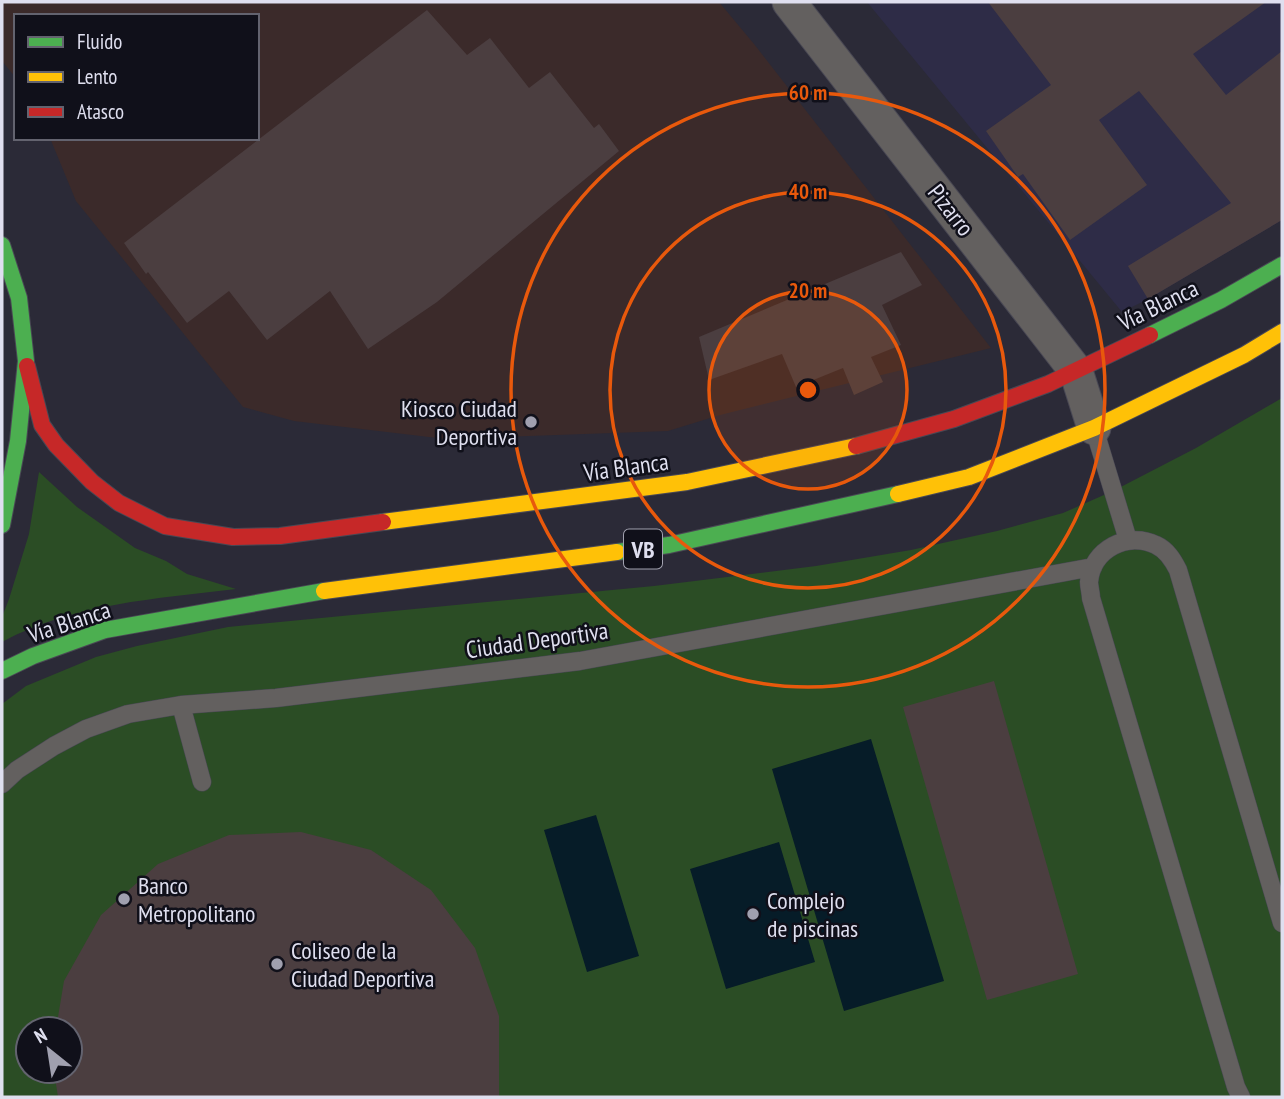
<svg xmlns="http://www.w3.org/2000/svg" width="1284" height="1099" font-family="'PT Sans Narrow',sans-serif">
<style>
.built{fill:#2e2c47}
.industrial{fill:#3b2a2a}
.green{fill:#2b4d25;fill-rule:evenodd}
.water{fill:#061c28}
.building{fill:#4b3e40}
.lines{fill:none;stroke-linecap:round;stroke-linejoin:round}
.lane-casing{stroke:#494854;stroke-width:19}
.street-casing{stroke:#494854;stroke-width:35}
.fast-casing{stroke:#494854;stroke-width:18}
.slow-casing{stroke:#494854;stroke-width:18}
.jam-casing{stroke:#494854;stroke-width:18}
.lane{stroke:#63605f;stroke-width:18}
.street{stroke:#63605f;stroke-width:33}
.fast{stroke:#4caf50;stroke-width:16}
.slow{stroke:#ffc107;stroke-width:16}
.jam{stroke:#c62828;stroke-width:16}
.ring{fill:none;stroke:#e8590c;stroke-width:3.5}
.poi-dot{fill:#a0a0af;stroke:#10101a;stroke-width:2.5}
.labels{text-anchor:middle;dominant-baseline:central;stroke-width:5;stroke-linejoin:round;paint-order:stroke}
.shield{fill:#10101a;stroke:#a1a1af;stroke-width:2}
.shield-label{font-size:23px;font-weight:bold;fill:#dfdfef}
.street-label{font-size:24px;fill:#dfdfef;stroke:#10101a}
.poi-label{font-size:24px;fill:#dfdfef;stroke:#10101a;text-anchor:start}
.centre{fill:#e8590c;stroke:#10101a;stroke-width:3.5}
.ring-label{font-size:21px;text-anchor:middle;font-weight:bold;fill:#e8590c;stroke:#10101a;stroke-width:5;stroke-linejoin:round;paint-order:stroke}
</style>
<rect width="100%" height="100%" fill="#2b2a37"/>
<path class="built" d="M867,2H1282V220L1148,299L1122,312Z"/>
<path class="industrial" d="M2,2H719L754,44L991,348L720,415L668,431L446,439L294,421L243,407L76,201L50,138H257V16H16V78L2,61Z"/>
<path class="green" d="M1282,398V1097H2V704L26,686L96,657L137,646L228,627L654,586L816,566L911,550L997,531L1063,513L1113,491L1196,448ZM28,1029H70V1071H28Z
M39,472L77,507L135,548L166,561L187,574L236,589C156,599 74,603 2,642V617L9,599L29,534Z"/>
<path class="water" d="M871,739L944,981L844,1011L772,769Z
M596,815L639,956L587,972L544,830Z
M779,842L815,962L726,989L690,869Z"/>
<path class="building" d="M988,2H1266L1193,54L1226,95L1282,51V220L1148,299L1128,266L1231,203L1139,91L1099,120L1147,185L1070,240L1023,174L1018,177L986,131L1051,85Z
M427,10L467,55L490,38L529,88L550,72L594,128L599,124L619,151L437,302L368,349L330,291L267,340L229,291L187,323L148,272L146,274L124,243Z
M901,252L922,285L882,305L901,345L871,357L883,382L854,395L843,368L796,387L782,354L709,380L699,337Z
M994,681L1078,974L987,1000L903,707Z
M301,832L371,850L431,890L475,948L499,1016V1097H58L54,1071H70V1029H56L64,981L101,915L158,864L229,835Z"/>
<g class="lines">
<defs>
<path id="lane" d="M1094,428L1128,540
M181,705L202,782
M2,784L17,770L54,746L86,729L128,714L181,705L276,698L580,661L1093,567
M1241,1097L1236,1087L1091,598C1091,593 1089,587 1089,582C1092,549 1128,531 1156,545C1167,550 1173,560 1178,570L1282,923"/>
<path id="street" d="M789,2L1076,371L1094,428"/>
<path id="fast" d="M2,245L19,298L26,361L18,441L2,525
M1150,335L1221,300L1282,265
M617,552L669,545L898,494
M2,671L33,656L105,630L324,591"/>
<path id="slow" d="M898,494L969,477L1094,428L1244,355L1282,332
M383,522L687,482L856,446
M324,591L617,552"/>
<path id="jam" d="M27,366L42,425L56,445L92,482L119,503L165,526L233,537L280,536L383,522
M856,446L954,419L1048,384L1150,335"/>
</defs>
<use href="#lane" class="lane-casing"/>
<use href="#street" class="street-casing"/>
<use href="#fast" class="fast-casing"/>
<use href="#slow" class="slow-casing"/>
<use href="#jam" class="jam-casing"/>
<use href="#lane" class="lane"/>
<use href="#street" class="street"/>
<use href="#fast" class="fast"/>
<use href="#slow" class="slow"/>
<use href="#jam" class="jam"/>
</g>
<circle cx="808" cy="390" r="99" fill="#e8590c" fill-opacity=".12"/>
<g class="ring">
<circle cx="808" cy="390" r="99"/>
<circle cx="808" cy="390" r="198"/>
<circle cx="808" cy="390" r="297"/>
</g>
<g class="poi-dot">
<circle cx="531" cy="422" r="7"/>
<circle cx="124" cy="899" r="7"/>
<circle cx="753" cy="914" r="7"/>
<circle cx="277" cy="964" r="7"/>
</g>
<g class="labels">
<rect class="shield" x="624" y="529.5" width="38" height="39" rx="5"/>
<g class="shield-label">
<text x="643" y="549">VB</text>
</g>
<g class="street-label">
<text transform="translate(951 210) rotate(52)">Pizarro</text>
<text transform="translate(1158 305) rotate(-26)">Vía Blanca</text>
<text transform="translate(626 467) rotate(-8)">Vía Blanca</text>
<text transform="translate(69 622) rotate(-18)">Vía Blanca</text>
<text transform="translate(537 640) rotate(-8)">Ciudad Deportiva</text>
</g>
<g class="poi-label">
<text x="517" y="408" text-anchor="end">Kiosco Ciudad<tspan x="517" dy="28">Deportiva</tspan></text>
<text x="138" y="885">Banco<tspan x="138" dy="28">Metropolitano</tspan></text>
<text x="767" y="900">Complejo<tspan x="767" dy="28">de piscinas</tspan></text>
<text x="291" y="950">Coliseo de la<tspan x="291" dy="28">Ciudad Deportiva</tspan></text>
</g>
</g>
<circle cx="808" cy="390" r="10" class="centre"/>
<g class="ring-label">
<text x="808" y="100">60 m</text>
<text x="808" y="199">40 m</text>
<text x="808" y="298">20 m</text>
</g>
<rect width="1284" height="1099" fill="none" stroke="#dfdfef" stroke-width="7"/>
<rect x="14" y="14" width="245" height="126" fill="#10101a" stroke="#63636f" stroke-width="2"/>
<rect x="28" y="37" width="35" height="10" fill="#4caf50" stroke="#63636f" stroke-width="2"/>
<text x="77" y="49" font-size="21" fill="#dfdfef">Fluido</text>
<rect x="28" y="72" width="35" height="10" fill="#ffc107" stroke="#63636f" stroke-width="2"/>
<text x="77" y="84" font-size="21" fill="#dfdfef">Lento</text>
<rect x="28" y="107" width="35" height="10" fill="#c62828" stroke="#63636f" stroke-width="2"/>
<text x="77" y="119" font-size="21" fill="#dfdfef">Atasco</text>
<g transform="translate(49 1050) rotate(330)"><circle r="33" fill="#10101a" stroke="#63636f" stroke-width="2"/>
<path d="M0-5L12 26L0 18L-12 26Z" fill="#a0a0af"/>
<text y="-10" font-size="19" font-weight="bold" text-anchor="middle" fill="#dfdfef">N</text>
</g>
</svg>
